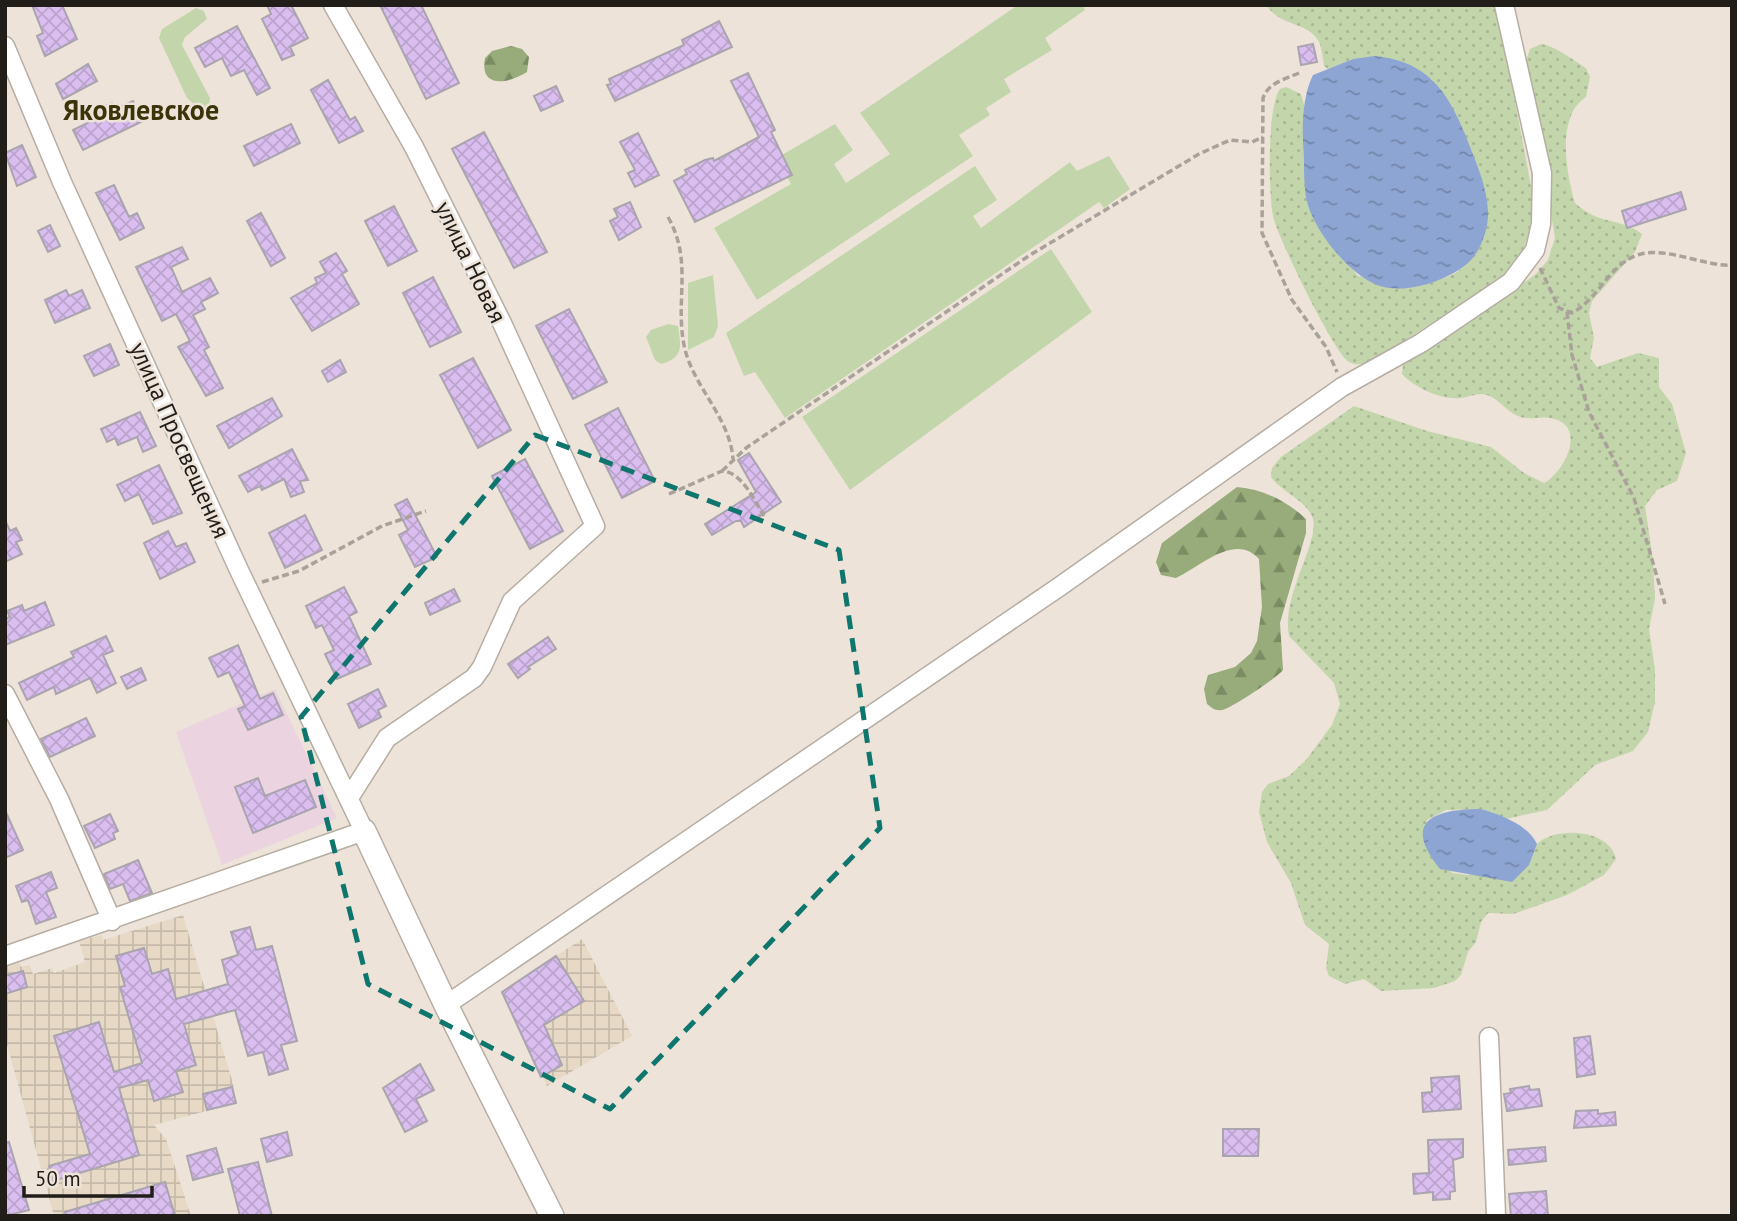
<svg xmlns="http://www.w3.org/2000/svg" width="1737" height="1221" font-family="'PT Sans',sans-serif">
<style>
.commercial{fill:#ebd4df}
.industrial{fill:url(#industrial-grid)}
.grass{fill:url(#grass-dots)}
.forest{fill:url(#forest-firs)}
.garden{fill:#c3d6ab}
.water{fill:url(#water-ripples)}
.building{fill:url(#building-cross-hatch);stroke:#aaa4af;stroke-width:2}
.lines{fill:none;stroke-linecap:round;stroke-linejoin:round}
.minor-casing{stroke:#b6ada3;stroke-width:21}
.tertiary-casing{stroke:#b6ada3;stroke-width:26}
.path{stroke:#aaa29a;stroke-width:3.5;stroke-dasharray:7 3.5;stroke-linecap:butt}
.minor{stroke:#fff;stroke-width:18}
.tertiary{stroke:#fff;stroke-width:23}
.marked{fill:none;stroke:#0f766e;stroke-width:5;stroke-dasharray:14 9;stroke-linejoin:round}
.labels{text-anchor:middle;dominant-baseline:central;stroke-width:5;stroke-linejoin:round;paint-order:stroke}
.street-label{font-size:24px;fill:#211e1a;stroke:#ede3d9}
.quarter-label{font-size:28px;font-weight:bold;fill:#3c3409;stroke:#ede3d9}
</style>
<defs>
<pattern id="industrial-grid" width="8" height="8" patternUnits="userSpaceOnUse" patternTransform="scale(1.75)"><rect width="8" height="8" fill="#e7d9c6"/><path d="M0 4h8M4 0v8" fill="none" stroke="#c6baaa"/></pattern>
<pattern id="grass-dots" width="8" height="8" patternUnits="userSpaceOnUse" patternTransform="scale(1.75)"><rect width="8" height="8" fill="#c3d6ab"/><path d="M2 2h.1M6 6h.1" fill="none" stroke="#a7b793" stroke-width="1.8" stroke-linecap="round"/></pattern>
<pattern id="forest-firs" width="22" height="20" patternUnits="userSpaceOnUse" patternTransform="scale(1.75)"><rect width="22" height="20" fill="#97ac7a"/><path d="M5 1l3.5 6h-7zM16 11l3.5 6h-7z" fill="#7b8b63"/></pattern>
<pattern id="water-ripples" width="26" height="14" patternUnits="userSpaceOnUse" patternTransform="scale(1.75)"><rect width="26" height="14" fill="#8da5d3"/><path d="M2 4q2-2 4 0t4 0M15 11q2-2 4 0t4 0" fill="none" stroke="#7386aa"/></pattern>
<pattern id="building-cross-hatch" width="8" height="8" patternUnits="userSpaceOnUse" patternTransform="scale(1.75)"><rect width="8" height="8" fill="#dbbef0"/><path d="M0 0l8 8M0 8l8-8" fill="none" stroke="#bca3cd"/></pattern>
</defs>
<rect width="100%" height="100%" fill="#ede3d9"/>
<path class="commercial" d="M275,689L337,818L222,865L176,732Z"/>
<path class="industrial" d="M183,915L234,1087L236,1103L154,1125L166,1139L191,1216H54L5,1037V967L19,962L21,967L30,965L33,974L52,968L54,973L85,962L79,941L102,935L103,940Z
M582,939L632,1036L547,1086L502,992Z"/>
<path class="grass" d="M1267,5H1497L1533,197C1532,229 1527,250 1507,275L1374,360C1365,363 1358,367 1349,362C1334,353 1280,241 1274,220C1268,199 1267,105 1280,89L1286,87L1301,94L1305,108L1303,150L1314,220L1358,276C1425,285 1474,295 1488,212L1353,59L1328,69L1324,66C1323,59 1322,51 1320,44C1311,21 1278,27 1267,5Z
M1541,44C1555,46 1573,60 1586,68L1590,77L1586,97C1556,116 1566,173 1575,203C1600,226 1620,217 1642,234L1635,252L1592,301L1589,313L1594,338L1590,358L1597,367L1638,353L1659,358V387L1672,404L1686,453L1677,481L1657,490L1645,506L1653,560L1655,599L1649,629L1655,669V702L1648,732L1633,751L1595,765L1547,810L1506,819L1481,809L1446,810L1427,820L1424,831L1452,873L1468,875L1529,865L1537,844C1556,826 1610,829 1616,859L1604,875L1567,895L1513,914L1488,913L1481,922L1476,942L1468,952L1461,975L1455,981L1434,988L1381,991L1364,979L1345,984L1329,976L1326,968L1329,944L1305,925L1291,883L1267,842L1259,812L1262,792L1268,784L1289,776L1306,760L1332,725L1340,704L1334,683L1289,636C1281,595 1319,544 1313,519C1308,501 1281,492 1271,477L1272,468L1281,457L1354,406L1427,431L1491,447L1524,473L1544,483C1566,471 1588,424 1550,418C1539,416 1529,421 1518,416C1506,411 1499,399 1487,395C1478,392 1470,397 1461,398C1441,400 1415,388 1402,374L1403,364L1535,275L1548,260L1555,238L1526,61L1530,49Z"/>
<path class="forest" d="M511,46L522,49L529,57L527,72C510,83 479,90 485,58L492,51Z
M1237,487C1263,489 1288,502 1306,519V533L1280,623L1283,670C1278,677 1230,709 1222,710C1215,711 1212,708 1207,704L1204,689L1208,675L1235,667L1251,653L1257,641L1262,607L1259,559C1235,532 1200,567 1176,578L1161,575L1156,562L1162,543Z"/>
<path class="garden" d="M1018,5H1082L1085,10L1045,38L1052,50L1004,79L1011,92L986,108L990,115L959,135L973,156L757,300L714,228L791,184L782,168V155L835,124L853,150L834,164L846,183L890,154L860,113Z
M196,8L204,11L207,19L185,37L182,45L210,98L209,105L201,110L187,98L159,38L162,29Z
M1109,156L1130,189L1104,208L1099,202L785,418L755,372L744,376L726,333L975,166L997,200L973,216L981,228L1070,162L1077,171Z
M1051,249L1092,312L850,490L802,417Z
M713,275L718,326L714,337L688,350V283Z
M668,324L678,326C681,346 684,358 661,364L655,360L646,337L651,330Z"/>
<path class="water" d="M1375,56C1426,61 1447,90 1465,134C1474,158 1487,185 1488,211C1489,227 1482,248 1471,260C1452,280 1404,296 1377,285C1348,274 1311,227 1306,197C1304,185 1304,171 1304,159C1302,133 1301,99 1313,75L1353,59Z
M1481,809C1501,815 1527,824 1537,844L1529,865L1512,882L1440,869C1400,820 1436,809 1481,809Z"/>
<path class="building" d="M32,5H62L77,39L45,56L37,36L43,33Z
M267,5H291L308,38L290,47L294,55L282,60L262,19L271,14Z
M380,5H421L459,83L426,99Z
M719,21L732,47L615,101L607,85L611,84L609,79L684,45L682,40Z
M237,26L270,88L257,95L244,70L231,76L222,58L205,67L195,48Z
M1313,44L1317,62L1301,65L1298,47Z
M88,64L97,81L63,99L56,84Z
M748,73L775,130L771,132L792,175L695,222L674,181L687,174L685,170L705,160L713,158L714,161L759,137L731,81Z
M328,80L350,120L355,117L363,131L339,143L311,90Z
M556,86L563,101L541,111L534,96Z
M133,101L143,121L83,150L73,130L98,118L95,111L112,103L115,109Z
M291,124L300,143L254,166L244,146Z
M484,132L547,252L514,268L452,149Z
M638,133L659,175L635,187L628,173L635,170L620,142Z
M22,145L36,177L17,186L5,153Z
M114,185L129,217L137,213L144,228L120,240L96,193Z
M1681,192L1686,209L1627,228L1622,211Z
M630,202L641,227L619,240L610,221L618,217L614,209Z
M394,206L417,251L388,266L365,221Z
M261,213L285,258L271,266L247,221Z
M50,225L60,246L48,252L38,231Z
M182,247L188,259L171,267L182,292L210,278L218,293L201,302L205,309L193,315L209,347L204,350L223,388L206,396L178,347L190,341L176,314L162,321L136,267Z
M336,253L347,271L342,274L359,304L312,331L291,298L317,283L315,278L326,273L320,262Z
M433,277L461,332L430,347L403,293Z
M66,290L69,296L82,290L90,308L55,323L45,300Z
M569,309L607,382L573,399L536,326Z
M110,344L119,365L94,376L84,356Z
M473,358L511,430L478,448L440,375Z
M340,360L346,372L328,382L322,371Z
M272,398L282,416L229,448L217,426Z
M618,408L655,481L622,498L585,425Z
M140,412L156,446L143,452L137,437L118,445L115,438L107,442L101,429Z
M292,449L308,480L300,481L304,492L291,497L284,479L262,490L260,486L248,492L239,476Z
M749,453L781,502L744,527L741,521H736L712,535L705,524L756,492L738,460Z
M525,459L563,531L530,549L492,476Z
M159,465L182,513L153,524L139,494L125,501L117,485Z
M407,499L437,557L415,567L399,535L408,530L395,505Z
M305,515L322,550L285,568L269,533Z
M5,520L10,531L16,528L22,540L16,542L22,554L5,562Z
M168,531L176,547L186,543L195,562L160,579L144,543Z
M344,587L357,612L349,616L371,664L337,679L325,654L334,650L322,625L316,628L306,606Z
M454,589L460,601L430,615L425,603Z
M45,602L54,625L5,645V619L10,617L7,611L22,605L24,611Z
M106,636L113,651L103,655L116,683L97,693L90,678L56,694L54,687L27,700L19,683L74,657L71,652Z
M548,637L556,649L528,667L530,669L518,678L508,664Z
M238,645L260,699L273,693L283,715L248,730L238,709L245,706L229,672L218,677L209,658Z
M141,668L146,680L127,689L121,677Z
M378,689L386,706L378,710L381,717L359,728L348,704Z
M86,718L95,736L50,757L41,739Z
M258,778L265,796L305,780L316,807L253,833L235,787Z
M5,810L23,850L5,858Z
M110,814L118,831L113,833L115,839L95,848L84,826Z
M138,860L152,893L130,901L123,884L110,889L104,874Z
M51,872L57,888L46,892L56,917L36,924L28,900L22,902L16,886Z
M250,927L256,950L272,946L297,1041L281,1045L288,1069L269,1075L263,1052L248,1056L235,1010L184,1024L196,1065L176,1071L183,1092L154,1101L148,1080L119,1088L139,1155L53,1181L49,1166L90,1154L54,1036L99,1022L114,1072L142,1063L120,987L125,986L116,956L144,948L152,974L168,969L176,999L228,984L222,960L238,955L231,932Z
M556,956L584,1001L544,1025L562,1065L541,1077L502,992Z
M23,971L27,987L5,994V976Z
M1590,1036L1595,1074L1577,1077L1574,1038Z
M420,1064L434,1090L416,1099L427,1121L405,1132L383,1088Z
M1459,1076L1461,1109L1423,1112L1422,1093L1432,1092L1431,1078Z
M1529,1086L1530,1090L1539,1089L1542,1106L1507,1111L1504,1094L1511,1093L1510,1089Z
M232,1087L236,1103L207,1110L203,1094Z
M1598,1110V1114L1615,1112L1616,1125L1574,1128L1576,1111Z
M1223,1129H1259L1258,1156H1223Z
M287,1132L292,1155L267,1162L261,1139Z
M1463,1139V1157L1453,1160L1455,1191L1450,1192V1199L1433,1200V1192L1414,1194L1413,1174L1429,1173L1428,1140Z
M9,1142L29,1210L5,1216V1143Z
M1545,1147L1546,1161L1509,1165L1508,1150Z
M216,1148L223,1172L193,1180L187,1156Z
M258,1162L272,1216H240L228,1169Z
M165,1182L175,1216H66L65,1212Z
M1546,1191L1548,1216H1511L1509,1194Z"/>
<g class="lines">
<defs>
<path id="minor" d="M333,5L414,147L502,323L595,526L512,601L482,667L474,678L387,738L349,798
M5,46L62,182L238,568L364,831L5,956
M5,694L59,799L112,921
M446,1005L1059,587L1342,387L1421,343L1511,282L1535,250L1541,224L1542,173L1504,5
M1489,1037L1496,1216"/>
<path id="tertiary" d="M364,831L446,1005L552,1216"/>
</defs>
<use href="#minor" class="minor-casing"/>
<use href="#tertiary" class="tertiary-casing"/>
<path class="path" d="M801,6L802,5
M1299,73C1285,79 1268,83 1263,98L1262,233L1292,300L1326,347L1337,372
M668,217C693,261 675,299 684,345C692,386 730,417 733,459
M1540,268L1559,308L1572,313C1599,299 1611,261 1641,254C1668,247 1706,267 1732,265
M1567,312L1572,355L1589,412L1634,498L1665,604
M722,471L746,448L1030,255L1199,154L1230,140L1252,142L1263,137
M669,494L722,471C742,472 754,500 764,516
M262,582L299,571L382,526L426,511"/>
<use href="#minor" class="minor"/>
<use href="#tertiary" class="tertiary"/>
</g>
<path class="marked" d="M535,435L839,550L880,828L610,1109L368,984L301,717Z"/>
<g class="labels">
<g class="street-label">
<text transform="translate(471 262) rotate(64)">улица Новая</text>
<text transform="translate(180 440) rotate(66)">улица Просвещения</text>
</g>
<g class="quarter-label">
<text x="141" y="109">Яковлевское</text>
</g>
</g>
<rect width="1737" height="1221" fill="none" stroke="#211e1a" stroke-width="14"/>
<path d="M24 1186v10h128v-10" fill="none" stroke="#211e1a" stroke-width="3.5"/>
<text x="35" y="1186" font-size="21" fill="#211e1a" stroke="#ede3d9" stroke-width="5" paint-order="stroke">50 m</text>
</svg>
